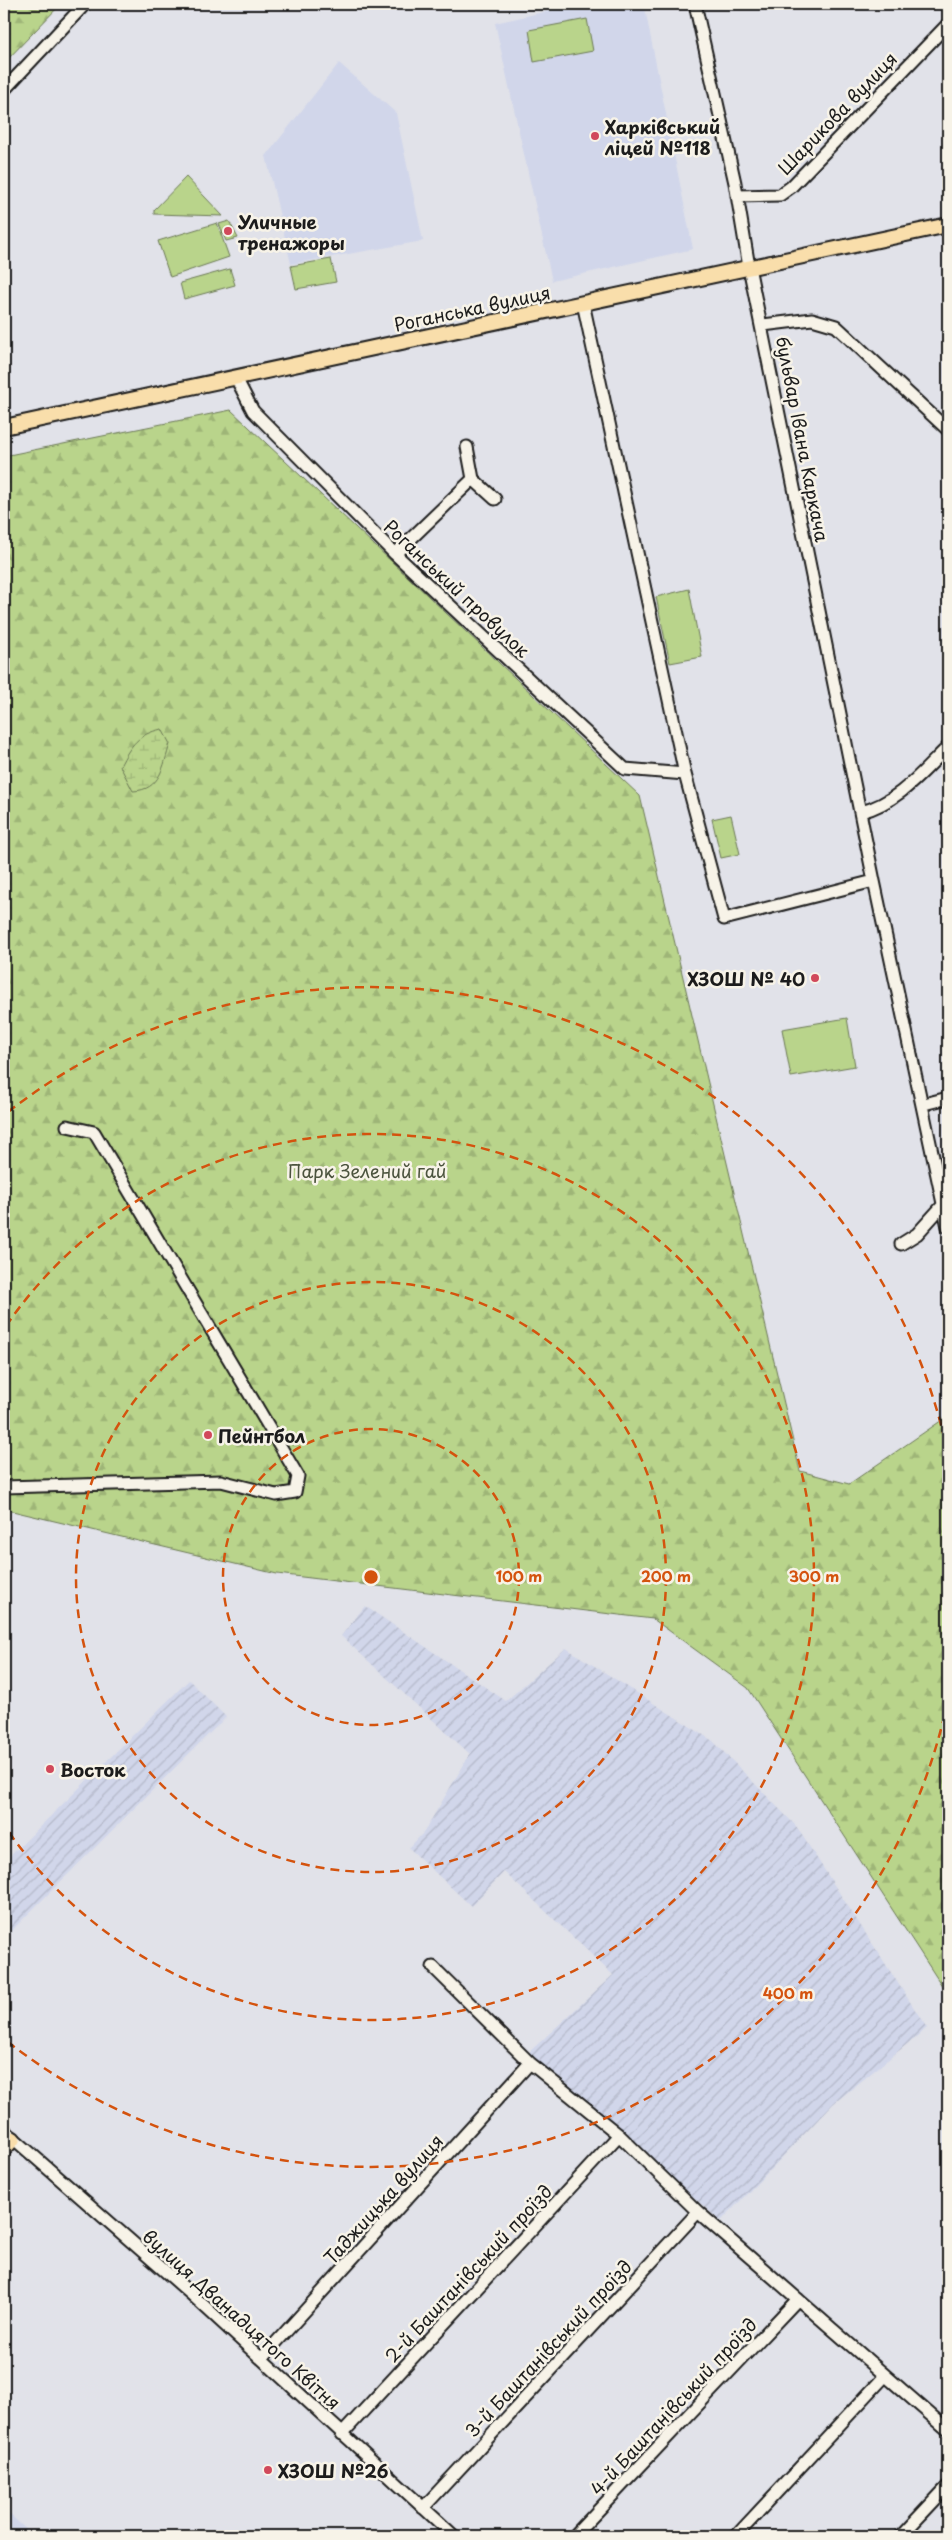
<svg xmlns="http://www.w3.org/2000/svg" width="952" height="2540" font-family="'Playpen Sans',sans-serif">
<style>
.built{fill:#d1d6ea}
.industrial{fill:url(#industrial-furrows)}
.green{fill:#b9d48b;stroke:#6a7854}
.forest{fill:url(#forest-firs);stroke:#6a7854}
.wetland{fill:url(#wetland-marsh);stroke:#6a7854}
.lines{fill:none;stroke-linecap:round;stroke-linejoin:round}
.minor-casing{stroke:#1c1c1c;stroke-width:15}
.major-casing{stroke:#1c1c1c;stroke-width:18}
.minor{stroke:#f7f3e8;stroke-width:11}
.major{stroke:#f9deab;stroke-width:14}
.ring{fill:none;stroke:#d4530e;stroke-width:2.5;stroke-dasharray:9 6}
.poi-dot{fill:#d1495b;stroke:#f7f3e8;stroke-width:2}
.labels{text-anchor:middle;dominant-baseline:central;stroke-width:5;stroke-linejoin:round;paint-order:stroke}
.street-label{font-size:18px;fill:#1c1c1c;stroke:#f7f3e8}
.poi-label{font-size:18px;font-weight:bold;fill:#1c1c1c;stroke:#f7f3e8;text-anchor:start}
.park-label{font-size:18px;fill:#4b533d;stroke:#f7f3e8}
.centre{fill:#d4530e;stroke:#f7f3e8;stroke-width:2.5}
.ring-label{font-size:15px;text-anchor:middle;font-weight:bold;fill:#d4530e;stroke:#f7f3e8;stroke-width:5;stroke-linejoin:round;paint-order:stroke}
</style>
<defs>
<pattern id="industrial-furrows" width="10" height="10" patternUnits="userSpaceOnUse" patternTransform="scale(1.25)"><rect width="10" height="10" fill="#d1d6ea"/><path d="M-1 1l2-2M0 10L10 0M9 11l2-2" fill="none" stroke="#b3b7c8"/></pattern>
<pattern id="forest-firs" width="22" height="20" patternUnits="userSpaceOnUse" patternTransform="scale(1.25)"><rect width="22" height="20" fill="#b9d48b"/><path d="M5 1l3.5 6h-7zM16 11l3.5 6h-7z" fill="#9eb577"/></pattern>
<pattern id="wetland-marsh" width="20" height="14" patternUnits="userSpaceOnUse" patternTransform="scale(1.25)"><rect width="20" height="14" fill="#b9d48b"/><path d="M1 5h8M5 5V1M11 12h8M15 12V8" fill="none" stroke="#9eb577"/></pattern>
</defs>
<rect width="100%" height="100%" fill="#e1e2e9"/>
<filter id="ink" filterUnits="userSpaceOnUse"><feTurbulence type="fractalNoise" baseFrequency=".02" numOctaves="2"/><feDisplacementMap in="SourceGraphic" scale="10" xChannelSelector="R" yChannelSelector="G"/><feConvolveMatrix kernelMatrix="1 2 1 2 8 2 1 2 1" color-interpolation-filters="sRGB"/></filter>
<g filter="url(#ink)">
<path class="built" d="M579,4H644L693,249L552,281L495,23Z
M339,63L396,113L423,241L291,264L266,156Z
M4,2509L33,2536H4Z"/>
<path class="industrial" d="M365,1606L506,1701L566,1648L713,1741L796,1826L927,2028L833,2104L721,2221L527,2054L613,1975L504,1872L471,1906L409,1848L424,1832L470,1754L341,1636Z
M189,1680L226,1717L4,1938V1862Z"/>
<path class="green" d="M587,19L593,51L534,62L529,30Z
M186,177L223,216L154,214V210Z
M229,221L238,238L226,241L219,224Z
M217,223L229,257L170,277L158,241Z
M331,259L336,282L296,289L291,266Z
M230,269L235,285L184,299L180,283Z
M689,589L702,657L670,663L656,597Z
M731,815L740,854L721,858L712,819Z
M847,1018L855,1066L791,1077L782,1029Z"/>
<path class="forest" d="M4,4H61L4,63Z
M231,410L640,796L800,1471L849,1484L948,1416V1995L748,1688L653,1619L277,1574L4,1509V456Z"/>
<path class="wetland" d="M162,729L170,744C163,766 161,790 133,791L120,766C131,745 138,734 162,729Z"/>
<g class="lines">
<defs>
<path id="minor" d="M695,4L735,183L749,267L874,881L948,1227
M4,90L85,4
M737,196L780,195L791,187L948,24
M583,303L685,774L724,919L874,881
M763,325L812,319L836,326L948,430
M236,378L253,411L395,554L625,769L685,774
M467,447L473,479L495,499
M395,554L473,479
M861,812C899,802 921,773 948,747
M924,1104L948,1098
M901,1244L917,1234L944,1204
M4,1487L221,1481L276,1495L295,1492L298,1476L94,1132L67,1126
M433,1967L530,2063L619,2135L698,2212L948,2430
M4,2130L190,2293L454,2536
M262,2358L530,2063
M342,2434L619,2135
M423,2508L698,2212
M574,2536L798,2299
M736,2536L885,2376
M901,2536L948,2486"/>
<path id="major" d="M4,427L948,225
M4,2149L13,2139"/>
</defs>
<use href="#minor" class="minor-casing"/>
<use href="#major" class="major-casing"/>
<use href="#minor" class="minor"/>
<use href="#major" class="major"/>
</g>
</g>
<g class="ring">
<circle cx="371" cy="1577" r="148"/>
<circle cx="371" cy="1577" r="295"/>
<path d="M6 1326A443 443 0 1 1 6 1828"/>
<path d="M948 1700A590 590 0 0 1 8 2042M8 1112A590 590 0 0 1 948 1454"/>
</g>
<g class="poi-dot">
<circle cx="595" cy="136" r="5"/>
<circle cx="228" cy="231" r="5"/>
<circle cx="815" cy="978" r="5"/>
<circle cx="208" cy="1435" r="5"/>
<circle cx="50" cy="1769" r="5"/>
<circle cx="268" cy="2470" r="5"/>
</g>
<g class="labels">
<g class="street-label">
<text transform="translate(837 113) rotate(-46)">Шарикова вулиця</text>
<text transform="translate(472 308) rotate(-12)">Роганська вулиця</text>
<text transform="translate(803 439) rotate(79)">бульвар Івана Каркача</text>
<text transform="translate(457 588) rotate(43)">Роганський провулок</text>
<text transform="translate(383 2199) rotate(-48)">Таджицька вулиця</text>
<text transform="translate(468 2273) rotate(-47)">2-й Баштанівський проїзд</text>
<text transform="translate(242 2319) rotate(42)">вулиця Дванадцятого Квітня</text>
<text transform="translate(548 2348) rotate(-47)">3-й Баштанівський проїзд</text>
<text transform="translate(673 2406) rotate(-47)">4-й Баштанівський проїзд</text>
</g>
<g class="poi-label">
<text x="605" y="126">Харківський<tspan x="605" dy="21">ліцей №118</tspan></text>
<text x="238" y="221">Уличные<tspan x="238" dy="21">тренажоры</tspan></text>
<text x="805" y="978" text-anchor="end">ХЗОШ № 40</text>
<text x="218" y="1435">Пейнтбол</text>
<text x="60" y="1769">Восток</text>
<text x="278" y="2470">ХЗОШ №26</text>
</g>
<g class="park-label">
<text x="367" y="1170">Парк Зелений гай</text>
</g>
</g>
<circle cx="371" cy="1577" r="8" class="centre"/>
<g class="ring-label">
<text x="519" y="1582">100 m</text>
<text x="666" y="1582">200 m</text>
<text x="814" y="1582">300 m</text>
<text x="788" y="1999">400 m</text>
</g>
<rect width="952" height="2540" fill="none" stroke="#f7f3e8" stroke-width="20"/>
<rect x="10" y="10" width="932" height="2520" fill="none" stroke="#1c1c1c" stroke-width="2" filter="url(#ink)"/>
</svg>
